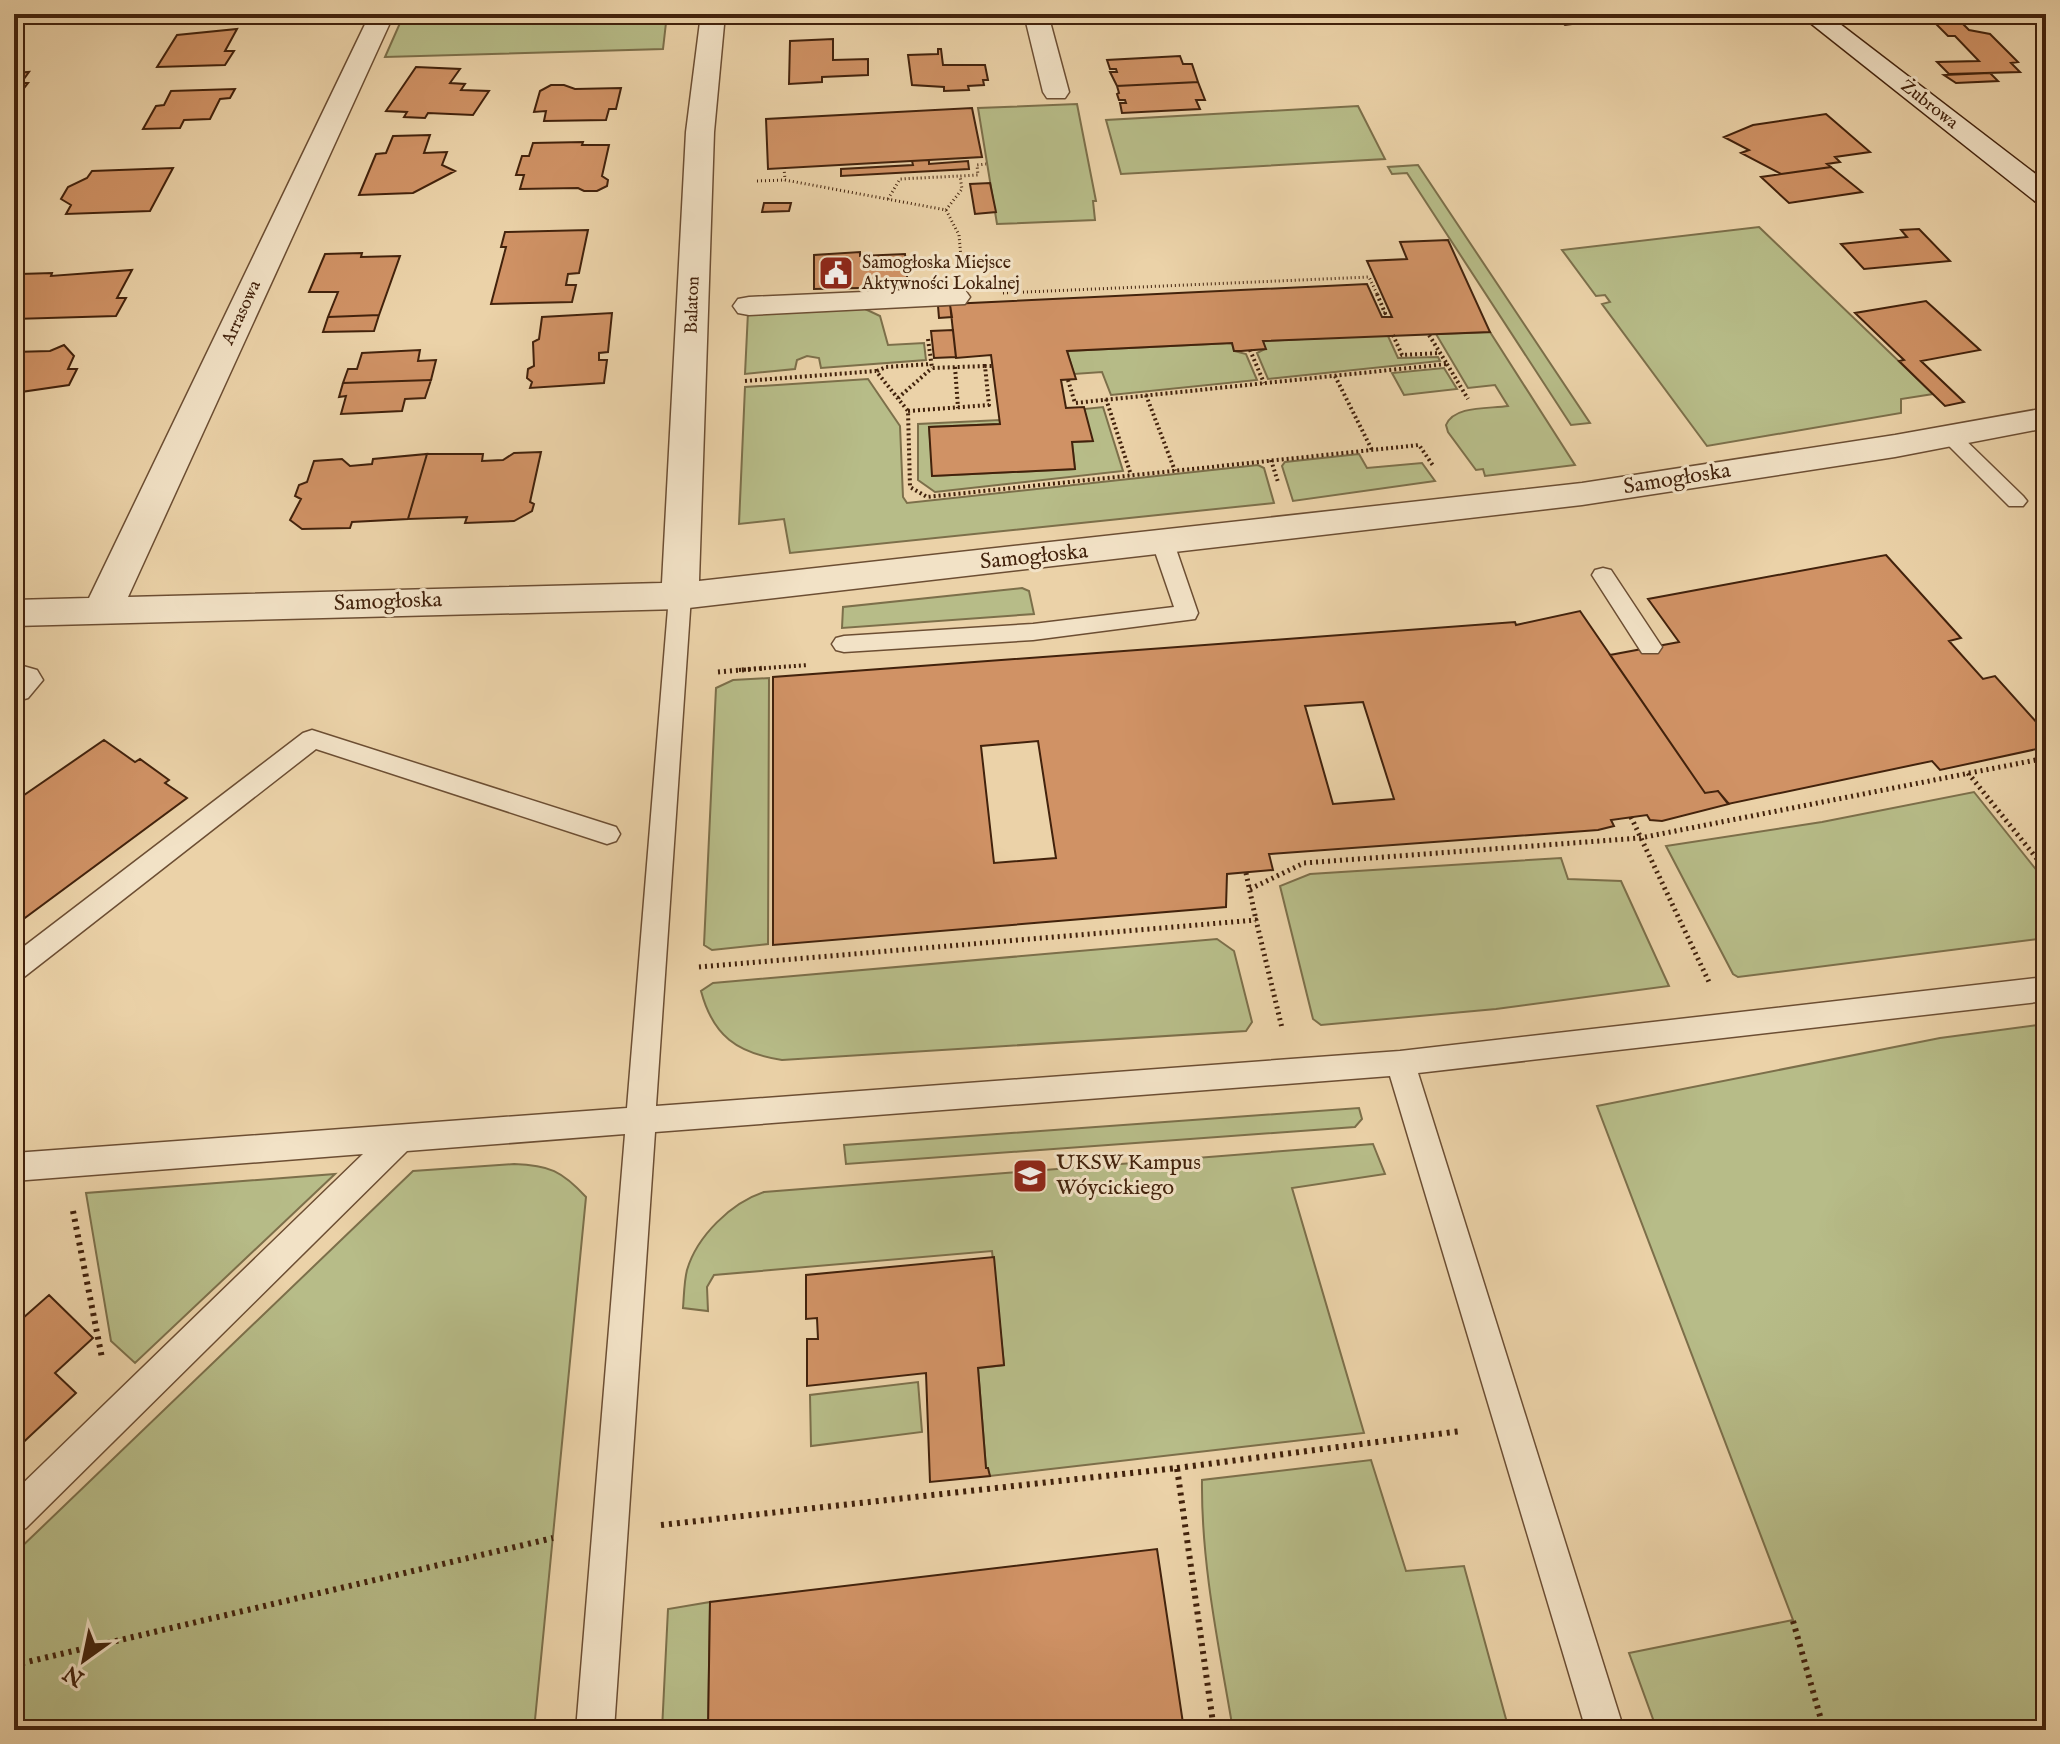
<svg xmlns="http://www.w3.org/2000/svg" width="2060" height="1744" font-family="'IM FELL English',serif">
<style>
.green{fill:#b7bc88;stroke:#7c6f4a;stroke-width:2}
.building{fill:#d09265;stroke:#42220c;stroke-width:2;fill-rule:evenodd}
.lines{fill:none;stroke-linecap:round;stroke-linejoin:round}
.lane-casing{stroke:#6c4e33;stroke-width:3}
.street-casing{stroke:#6c4e33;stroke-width:3}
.secondary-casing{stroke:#42220c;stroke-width:3}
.path-far3{stroke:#42220c;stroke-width:3;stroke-dasharray:1 3;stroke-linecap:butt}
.path-far2{stroke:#42220c;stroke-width:4;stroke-dasharray:2 3;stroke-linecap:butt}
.path-far1{stroke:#42220c;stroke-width:5;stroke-dasharray:2 4;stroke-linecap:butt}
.path{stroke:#42220c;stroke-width:6;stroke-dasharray:3 5;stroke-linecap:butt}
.lane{fill:#f2e2c6;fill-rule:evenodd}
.street{fill:#f2e2c6;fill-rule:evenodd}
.secondary{fill:#f2e2c6;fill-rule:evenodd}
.labels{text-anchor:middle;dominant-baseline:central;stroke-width:6;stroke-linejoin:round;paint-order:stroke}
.far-street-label{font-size:18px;fill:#42220c;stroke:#f2e2c6}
.far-poi-label{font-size:18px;fill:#42220c;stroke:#f2e2c6;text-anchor:start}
.street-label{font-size:22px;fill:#42220c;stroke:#f2e2c6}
.poi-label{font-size:22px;fill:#42220c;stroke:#f2e2c6;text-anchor:start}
</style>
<rect width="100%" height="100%" fill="#ebd2a8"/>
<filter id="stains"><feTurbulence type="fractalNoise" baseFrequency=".0025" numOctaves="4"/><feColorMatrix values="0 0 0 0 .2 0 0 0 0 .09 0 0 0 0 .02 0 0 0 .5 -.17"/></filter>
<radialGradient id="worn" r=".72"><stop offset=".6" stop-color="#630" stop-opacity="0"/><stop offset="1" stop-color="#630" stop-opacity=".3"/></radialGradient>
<path class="green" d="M404,14H667L663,49L385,57Z
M1077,104L1096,201H1093L1095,220L997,224L978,108Z
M1358,106L1385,159L1121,174L1106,120Z
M1418,165L1590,423L1571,425L1407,173L1392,174L1388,167Z
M1759,227L1933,394L1901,399V413L1707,446L1602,304L1610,302L1605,295L1596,296L1562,250Z
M863,308L880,316L888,345L924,343L926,360L821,368L819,358L807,356L797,360L795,369L745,374L748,312Z
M1490,332L1575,465L1485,476L1483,469L1476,470L1448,432L1446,425C1454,405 1490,409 1508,406L1495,385L1468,388L1436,334Z
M1382,335L1388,336L1398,358L1438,357L1440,361L1268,379L1257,353L1265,349L1263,341Z
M1232,343L1234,351L1246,354L1257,380L1111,395L1102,372L1074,374L1067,351Z
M1444,368L1457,389L1404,395L1392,373Z
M868,379L900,426L903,497L907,503L1258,465L1264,468L1274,503L790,553L784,519L739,524L745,387Z
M1103,407L1123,471L935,492L918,480V424L1000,420V424L929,427L933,476L1075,469L1072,442L1092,441L1084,409Z
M1359,454L1367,468L1422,463L1435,481L1293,501L1282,466L1285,462Z
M1022,588L1029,591L1034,614L842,628L843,607Z
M769,678L768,944L712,950L704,945L716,688L733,680Z
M1974,792L2046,882V938L1738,977L1733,974L1666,846L1822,822Z
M1561,858L1568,879L1621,881L1669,986L1496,1009L1321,1025L1313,1019L1280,886L1310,874Z
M1217,939L1234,951L1252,1022L1246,1031L782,1060C737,1053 713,1036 701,991L713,983Z
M2046,1024V1730H1657L1629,1653L1793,1620L1597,1106L1940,1038Z
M1359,1108L1362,1119L1355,1127L846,1164L844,1145Z
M1373,1144L1385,1174L1292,1188L1364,1433L990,1476L986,1468L978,1368L1004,1365L992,1251L714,1275L707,1287L708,1311L683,1308C684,1296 684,1282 687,1270C697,1236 731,1203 764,1192Z
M514,1164C549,1165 562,1171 586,1197L534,1730H14V1554L413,1171Z
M335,1174L135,1363L111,1341L86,1193Z
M918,1382L922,1432L811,1446L810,1395Z
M1371,1460L1406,1571L1464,1566L1509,1730H1233C1219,1647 1201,1564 1202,1480Z
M710,1602L708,1730H662L668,1609Z"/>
<path class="building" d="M1553,14H1631L1633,16L1565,25Z
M1962,23L1969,30L1990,34L2018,62L2011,63L2020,72L1949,74L1937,62L1979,61L1955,36H1948L1936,24Z
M237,29L225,51H234L225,65L157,67L177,35Z
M833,39V60L868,59V75L822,77V82L789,84L790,41Z
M938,49H941L943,65H985L988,80H983L984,85L968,86L969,90L944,91V87L912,85L908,55L938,54Z
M1180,56L1183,64H1192L1198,82L1117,86L1110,72H1117L1116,69H1110L1107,60Z
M416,67L460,69L450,83L465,84L461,90L489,91L473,115L428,113L425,118L404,117L407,112L386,111Z
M29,72L21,83H28L14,101V73Z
M1990,73L1998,81L1956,83L1944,75Z
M1198,82L1205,100H1196L1200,109L1122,113L1120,103H1126L1125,100H1119L1117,94L1119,93L1117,86Z
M551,85H564L575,89L621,88L616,109H609L606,120L544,121L546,111L534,112L540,91Z
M235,89L230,98L220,99L210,119L184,120L180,128L143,129L156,106L164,105L171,91Z
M972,108L982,157L768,169L766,119Z
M1826,114L1870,152L1835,157L1840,162L1827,164L1831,167L1781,174L1741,153L1749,150L1724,137L1753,125Z
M430,135L424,153L447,152L442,165L455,171L413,193L359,195L376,154L386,153L393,136Z
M583,142L582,145H609L602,176L608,180L607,186L597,191H584L578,188L520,189L524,175H516L522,156H529L533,143Z
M929,160V164L968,161L969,169L841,176V169L913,165L912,161Z
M1831,167L1862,192L1789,203L1761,177Z
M173,168L150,211L66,214L71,205L61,199L68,187L87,178L92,171Z
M990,183L996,212L975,214L970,184Z
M764,203H791L789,211L762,212Z
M1919,229L1950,261L1864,269L1841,244L1907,237L1901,230Z
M588,230L579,273L568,274L566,285H576L572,302L491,304L506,247H501L505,232Z
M1448,240L1490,332L1263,341L1266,349L1241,351H1234L1232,343L1067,351L1076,379L1061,380L1066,408L1084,407L1093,441L1072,442L1075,469L932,476L929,427L1000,424L991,355L956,358L950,304L1367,284L1382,317H1392L1367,261L1407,259L1400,242Z
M860,252V256L905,254L908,287L814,289V255Z
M362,253L361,257L400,256L379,315L328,317L338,292H309L325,254Z
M132,270L117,298H126L116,316L14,319V283L20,274L52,273L51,276Z
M1926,301L1980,350L1921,361L1964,402L1945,406L1899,361L1904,360L1855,313Z
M950,305L952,317L939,318L938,306Z
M612,313L608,352L599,353V360H607L604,383L530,388L532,382L527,378L528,369L534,366L533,342L539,339L542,317Z
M379,315L374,331L323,332L328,317Z
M953,330L956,357L934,358L931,331Z
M64,345L74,356L68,369H77L69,385L14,393V352L50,351Z
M420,350L418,361L436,360L431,380L343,383L348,369H357L362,353Z
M431,380L425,398L405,399L402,411L341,414L346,396L339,397L343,383Z
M541,452L530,502L534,504L532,511L514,521L465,523L467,517L408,519L427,454H483L482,461L503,460L514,453Z
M427,454L408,519L352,522L350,528L302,529L290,520L301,499L295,496L299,485L307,482L314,461L342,459L350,466L372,464L373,459Z
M1886,555L1961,638L1949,641L1983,679L1995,676L2046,733V747L1940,770L1932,761L1728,804L1718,791L1705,793L1610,655L1679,642L1648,599Z
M1580,611L1705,793L1718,791L1729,804L1662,821L1650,820L1647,815L1611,820L1614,826L1598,830L1269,854L1273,870L1227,874L1226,907L773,945V677L1515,622L1516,625ZM1363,702L1394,799L1333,804L1305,706ZM1038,741L1056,858L994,863L981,746Z
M104,740L135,762L140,759L169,780L165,783L187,798L14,926V802Z
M994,1257L1004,1365L978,1368L986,1468H988L990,1476L930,1482L926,1373L807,1386V1339H818L817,1318L806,1319V1275Z
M49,1295L93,1338L55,1373L76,1393L14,1451V1326Z
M1157,1549L1184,1730H708L710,1602Z"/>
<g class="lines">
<defs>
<path id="lane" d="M1948,428L1955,430L2023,496L2027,501L2023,506H2009L1941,438L1938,434Z
M1163,536L1171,538L1174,543L1198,613L1195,619L1033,640L844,652L836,650L832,644L836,638L844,636L1033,624L1174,607L1152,543L1155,538Z
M1603,568L1611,570L1658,641L1662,647L1658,653H1642L1592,575L1595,570Z
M680,588L688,591L691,596L656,1106L1400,1051L2046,977V1001L1418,1073L1624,1730H1586L1390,1076L655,1132L614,1730H576L625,1134L407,1151L26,1528L14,1533V1492L363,1154L14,1181V1153L627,1108L669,596L672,591Z
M312,730L616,827L620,834L616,841L607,844L316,749L24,977L14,980V954L303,733Z"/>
<path id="street" d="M370,14H394L128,597L662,583L686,132L701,14H725L714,132L699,581L1582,483L1895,435L2046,408V428L1895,457L1582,505L680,609L14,626V600L89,598Z
M1024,14H1048L1069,92L1065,98H1047L1043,92Z
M954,288L965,290L970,297L965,304L749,315L738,313L733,306L738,299L749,297Z
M23,666L37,670L43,680L28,698L14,702V668Z"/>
<path id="secondary" d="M1799,14H1827L2046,182V205L2036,202Z"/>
</defs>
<use href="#lane" class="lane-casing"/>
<use href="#street" class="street-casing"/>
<use href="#secondary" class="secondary-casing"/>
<path class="path-far3" d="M784,168L785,180
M757,181L785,180L946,210L959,235L961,258
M888,199L900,179L960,176
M946,210L962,189L960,176L978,175L977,165L986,164
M1003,293L1369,277L1378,296"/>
<path class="path-far2" d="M1377,294L1385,313L1381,314
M1393,335L1402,355L1440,353
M928,339L932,368L985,366
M1250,350L1264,383
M1447,364L1468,399
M955,367L958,408
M877,371L886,367L931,364
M1335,376L1372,450
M1068,380L1075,403L1447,364L1429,335
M745,381L876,371L908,411L910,487L927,497L1419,445L1434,467
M1146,395L1175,471
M898,398L932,368
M1106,399L1131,475
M908,411L989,405L985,366H993
M1271,460L1278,482
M739,670L808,665"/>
<path class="path-far1" d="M718,672L765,668
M1968,773L2046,870
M1631,817L1709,982
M1246,873L1256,920
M1250,889L1304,863L1640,838L2046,758
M699,967L1256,920L1282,1028"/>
<path class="path" d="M73,1211L102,1358
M1177,1468L1461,1431
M661,1525L1177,1468L1214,1730
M1793,1621L1824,1730
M14,1665L553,1538"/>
<use href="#lane" class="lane"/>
<use href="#street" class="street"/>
<use href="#secondary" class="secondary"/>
</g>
<defs>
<symbol id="civic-square" viewBox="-11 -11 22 22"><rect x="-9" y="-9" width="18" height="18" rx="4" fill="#8f2418" stroke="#f2e2c6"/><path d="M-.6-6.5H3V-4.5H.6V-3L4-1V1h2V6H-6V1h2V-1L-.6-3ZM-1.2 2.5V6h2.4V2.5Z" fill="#fff"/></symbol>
<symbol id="university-square" viewBox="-11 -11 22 22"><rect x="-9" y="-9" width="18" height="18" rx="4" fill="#8f2418" stroke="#f2e2c6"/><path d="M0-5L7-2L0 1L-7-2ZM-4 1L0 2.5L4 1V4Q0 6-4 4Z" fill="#fff"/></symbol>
</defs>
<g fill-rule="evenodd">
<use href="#civic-square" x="816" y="253" width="40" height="40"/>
<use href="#university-square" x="1010" y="1156" width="40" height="40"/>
</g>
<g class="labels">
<g class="far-street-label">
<text transform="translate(1929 105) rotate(38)">Żubrowa</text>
<text transform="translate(693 305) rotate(-88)">Balaton</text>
<text transform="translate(242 313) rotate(-65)">Arrasowa</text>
</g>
<g class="far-poi-label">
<text x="862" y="263">Samogłoska Miejsce<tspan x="862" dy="21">Aktywności Lokalnej</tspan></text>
</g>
<g class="street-label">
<text transform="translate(1677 479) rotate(-9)">Samogłoska</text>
<text transform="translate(1034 557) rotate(-6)">Samogłoska</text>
<text transform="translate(388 602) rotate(-2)">Samogłoska</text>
</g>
<g class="poi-label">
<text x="1056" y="1163">UKSW Kampus<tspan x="1056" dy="25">Wóycickiego</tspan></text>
</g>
</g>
<rect width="2060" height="1744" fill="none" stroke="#ebd2a8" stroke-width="48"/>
<rect x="16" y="16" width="2028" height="1712" fill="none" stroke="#42220c" stroke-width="4"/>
<rect x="24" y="24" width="2012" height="1696" fill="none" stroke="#42220c" stroke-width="2"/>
<g transform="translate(84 1660) rotate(213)" stroke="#f2e2c6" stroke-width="6" paint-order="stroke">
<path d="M0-6L14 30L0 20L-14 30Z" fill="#42220c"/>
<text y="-12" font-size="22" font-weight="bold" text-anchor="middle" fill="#42220c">N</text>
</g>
<rect width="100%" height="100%" filter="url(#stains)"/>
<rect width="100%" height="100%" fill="url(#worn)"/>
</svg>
